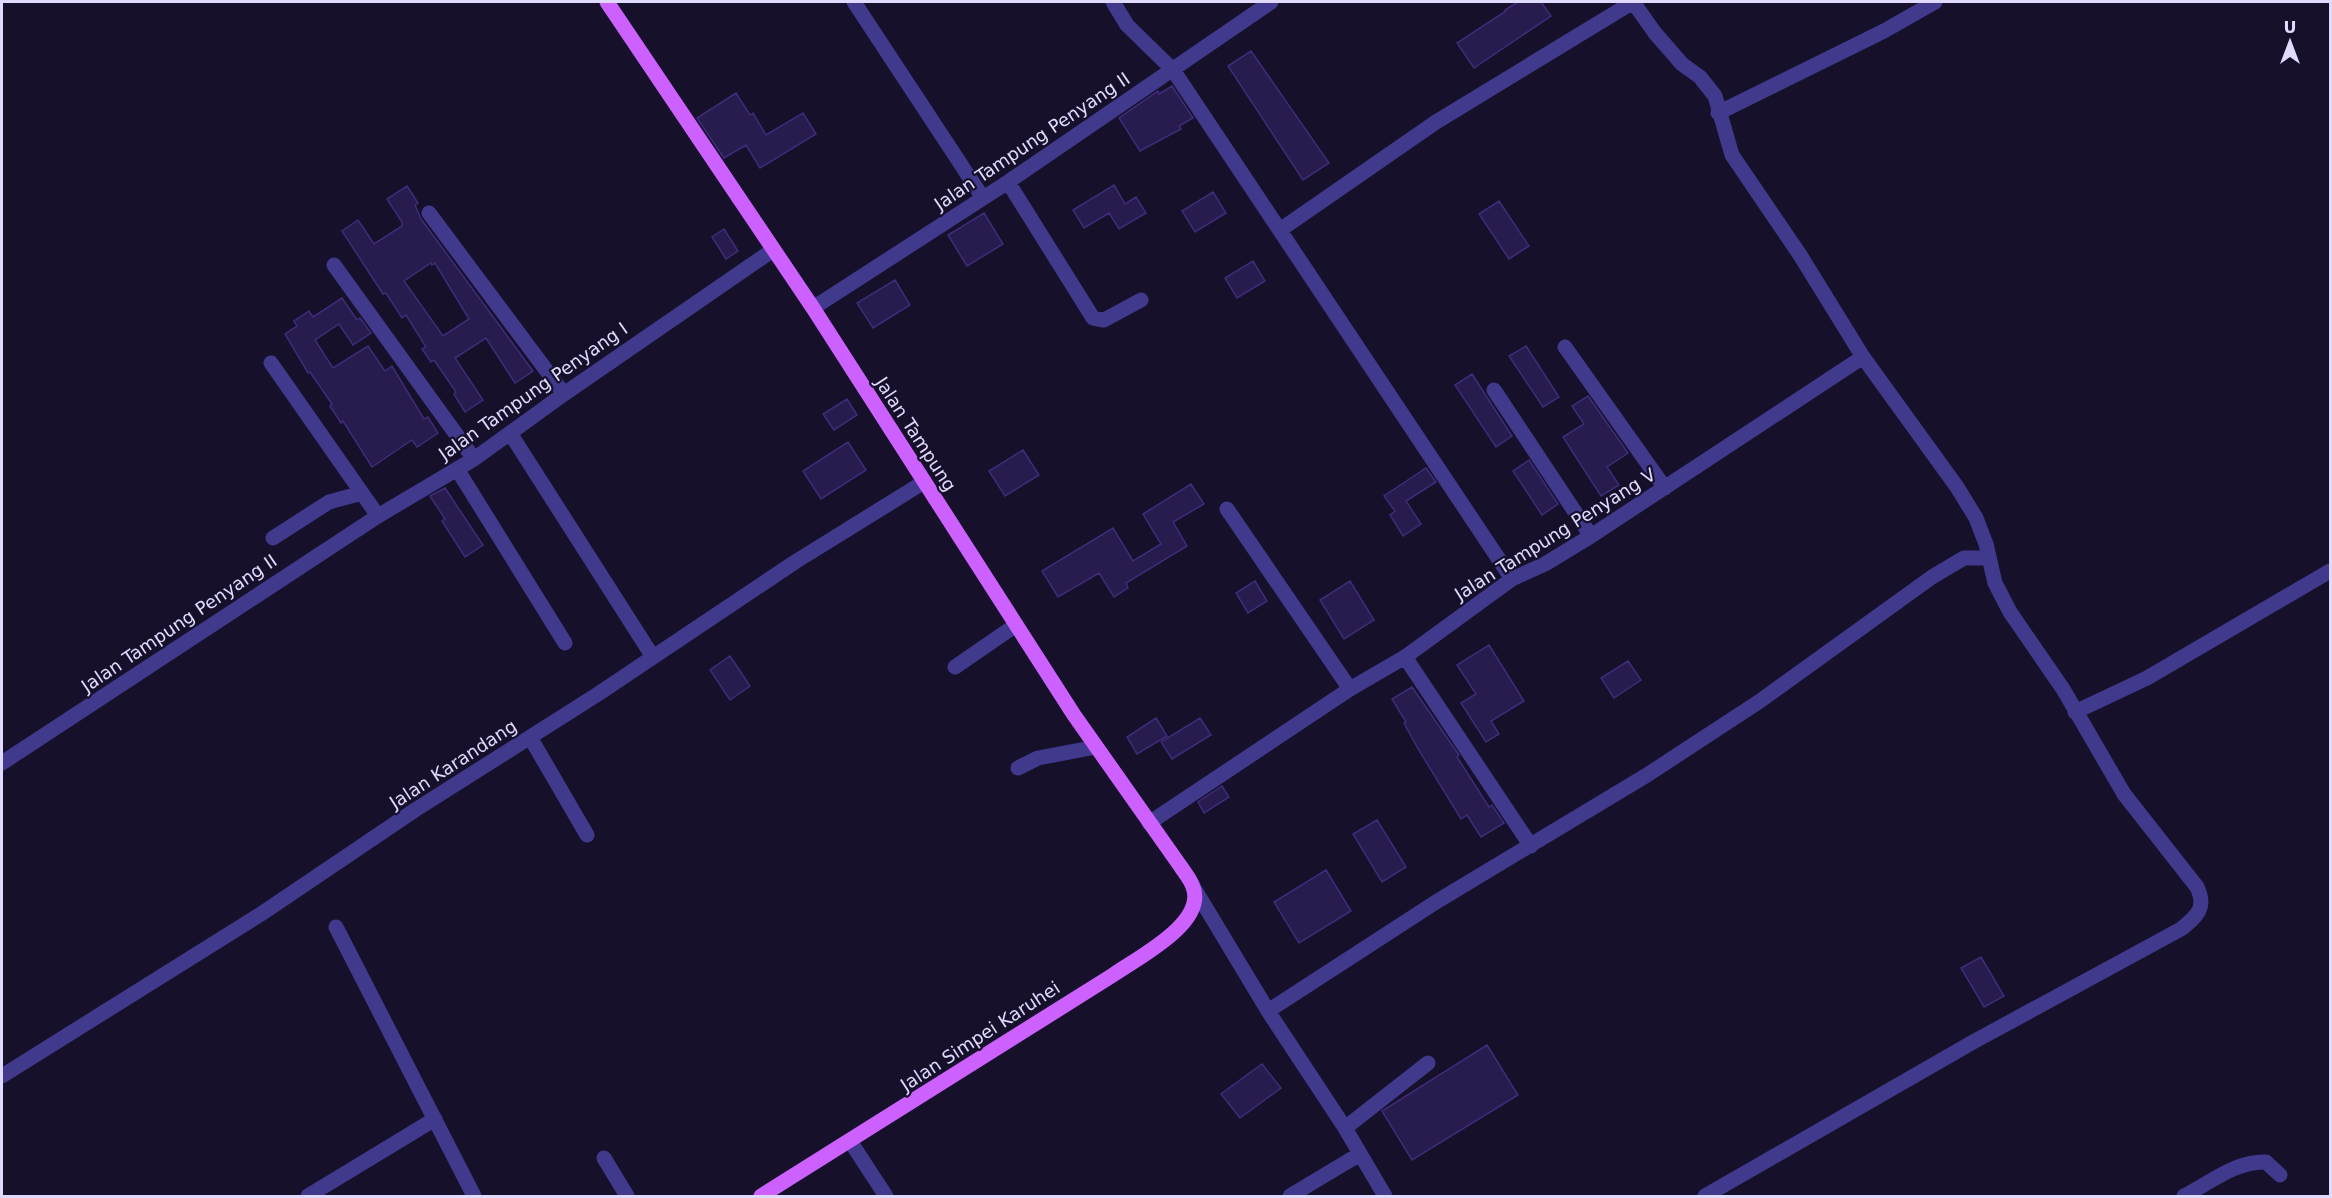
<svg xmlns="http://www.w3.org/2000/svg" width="2332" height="1198" font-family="'DejaVu Sans',sans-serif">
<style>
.building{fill:#281b4d;stroke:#3f2c7a;stroke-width:1.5;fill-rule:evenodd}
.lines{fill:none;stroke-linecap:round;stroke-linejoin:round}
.minor{stroke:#40398c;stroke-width:15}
.major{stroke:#cc61ff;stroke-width:15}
.labels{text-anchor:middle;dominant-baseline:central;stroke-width:4.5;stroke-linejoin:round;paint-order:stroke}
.street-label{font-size:18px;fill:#e0daff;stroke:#16102b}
</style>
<rect width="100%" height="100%" fill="#16102b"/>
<path class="building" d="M1518,2H1541L1551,16L1474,68L1457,43L1506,11L1505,10Z
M1251,51L1329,163L1303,180L1228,66Z
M1172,86L1193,118L1179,126L1181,129L1140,151L1119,118L1158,91L1159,94Z
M736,93L750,115L753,113L766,135L803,113L816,134L760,168L746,145L724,158L697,118Z
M1114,185L1125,204L1136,197L1146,213L1119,229L1109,213L1084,228L1073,210Z
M407,186L418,203L415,205L421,219L533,371L515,383L486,338L455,358L483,400L465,412L454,394L456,392L434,360L431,362L422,349L426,347L406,315L402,318L386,293L383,294L342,231L358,220L374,244L402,226V222L387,199ZM431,263L432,265L435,263L469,319L443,336L404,281Z
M1213,192L1226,213L1195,232L1182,211Z
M1499,201L1529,246L1509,259L1479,214Z
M984,213L1003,244L967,266L948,235Z
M724,229L738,251L726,259L712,237Z
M1253,261L1265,281L1237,298L1225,278Z
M895,280L910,305L873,328L857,303Z
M342,298L357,320L360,318L371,333L353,345L339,324L315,340L333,368L368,346L385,371L392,366L424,419L428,417L438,433L417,447L412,440L372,467L343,421L341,423L330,406L332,404L310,372L308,373L285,334L297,326L294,321L309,311L313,317Z
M1526,346L1559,397L1543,407L1509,356Z
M1472,374L1512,436L1496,447L1455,385Z
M1588,396L1628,453L1607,467L1619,485L1601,496L1563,437L1584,424L1572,406Z
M847,399L857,415L834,430L823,414Z
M848,442L866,470L821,499L803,471Z
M1023,450L1039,475L1005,496L989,471Z
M1529,460L1558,504L1542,515L1513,471Z
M1426,468L1436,482L1406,501L1421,524L1403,536L1390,515L1395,511L1384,496Z
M1191,484L1204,504L1173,522L1187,546L1126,583L1128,588L1114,597L1099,573L1058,597L1042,571L1113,528L1133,561L1161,544L1143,514Z
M445,488L483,545L465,557L442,521L445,519L430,496Z
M1255,581L1267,601L1248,613L1236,593Z
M1350,581L1374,620L1344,639L1320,600Z
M1489,645L1524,701L1491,721L1499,734L1486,742L1461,703L1476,694L1457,665Z
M730,656L750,686L730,700L710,670Z
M1628,661L1641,680L1614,698L1601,678Z
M1412,687L1459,755L1457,757L1489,807L1492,805L1504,823L1481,837L1467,815L1461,819L1417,747L1404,723L1406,722L1392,699Z
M1156,718L1167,736L1137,754L1127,737Z
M1200,718L1211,735L1172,759L1161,742Z
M1222,786L1229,797L1204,813L1198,802Z
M1377,820L1406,867L1382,882L1353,834Z
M1326,870L1351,911L1299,943L1274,902Z
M1981,957L2004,996L1984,1007L1961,968Z
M1487,1045L1518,1095L1412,1160L1382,1111Z
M1262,1064L1281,1088L1240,1118L1221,1094Z"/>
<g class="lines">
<path class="minor" d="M854,2L983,198
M1113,2L1127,25L1173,70L1512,579
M1633,2L1655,33L1682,64L1700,77L1715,96L1732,155L1800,255L1863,357L1957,487L1976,518L1986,544L1995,583L2010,612L2063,689L2124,794L2197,887C2207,908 2197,916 2181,929L1973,1042L1705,1196
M1718,113L1884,31L1935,2
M1008,182L1093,318L1104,320L1141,300
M429,213L564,394
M1280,230L1436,122L1633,2
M334,265L474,459
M813,308L1008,182L1271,2
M1565,347L1665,488
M271,363L378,516L474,459L564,394L773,250
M1494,390L1591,536
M510,433L653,657
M457,469L565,643
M1227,509L1350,689
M273,538L329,502L362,493
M1405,657L1531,846
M955,667L1016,625
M2075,712L2147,678L2330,571
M530,737L587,835
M2,763L378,516
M1018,768L1038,758L1096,747
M1149,823L1350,689L1405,657L1512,579L1545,564L1591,536L1863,357
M1194,888L1268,1011L1345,1128L1385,1196
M336,927L474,1196
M1268,1011L1436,902L1647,775L1760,701L1932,577L1964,558H1989
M2,1076L261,914L415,810L598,694L795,562L924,482
M1345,1128L1428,1063
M850,1141L886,1196
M604,1158L627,1196
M308,1196L435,1119
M1290,1196L1360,1154
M2184,1196C2210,1183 2235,1161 2266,1162L2280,1175"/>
<path class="major" d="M607,2L813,308L1074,715L1181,867C1185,873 1191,880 1193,887C1207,923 1137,958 1113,975L761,1196"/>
</g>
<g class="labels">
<g class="street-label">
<text transform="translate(1032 141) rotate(-34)">Jalan Tampung Penyang II</text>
<text transform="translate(533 391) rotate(-35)">Jalan Tampung Penyang I</text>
<text transform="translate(916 434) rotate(57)">Jalan Tampung</text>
<text transform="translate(1555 534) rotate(-32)">Jalan Tampung Penyang V</text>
<text transform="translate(179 623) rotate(-34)">Jalan Tampung Penyang II</text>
<text transform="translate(453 764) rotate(-33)">Jalan Karandang</text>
<text transform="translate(980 1036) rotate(-33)">Jalan Simpei Karuhei</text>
</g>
</g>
<rect width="2332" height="1198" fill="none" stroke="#e0daff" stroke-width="6"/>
<g transform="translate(2290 42)" stroke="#16102b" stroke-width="4.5" paint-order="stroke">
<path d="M0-4.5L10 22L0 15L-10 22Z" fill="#e0daff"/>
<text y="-9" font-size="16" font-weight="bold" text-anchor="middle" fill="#e0daff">U</text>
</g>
</svg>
